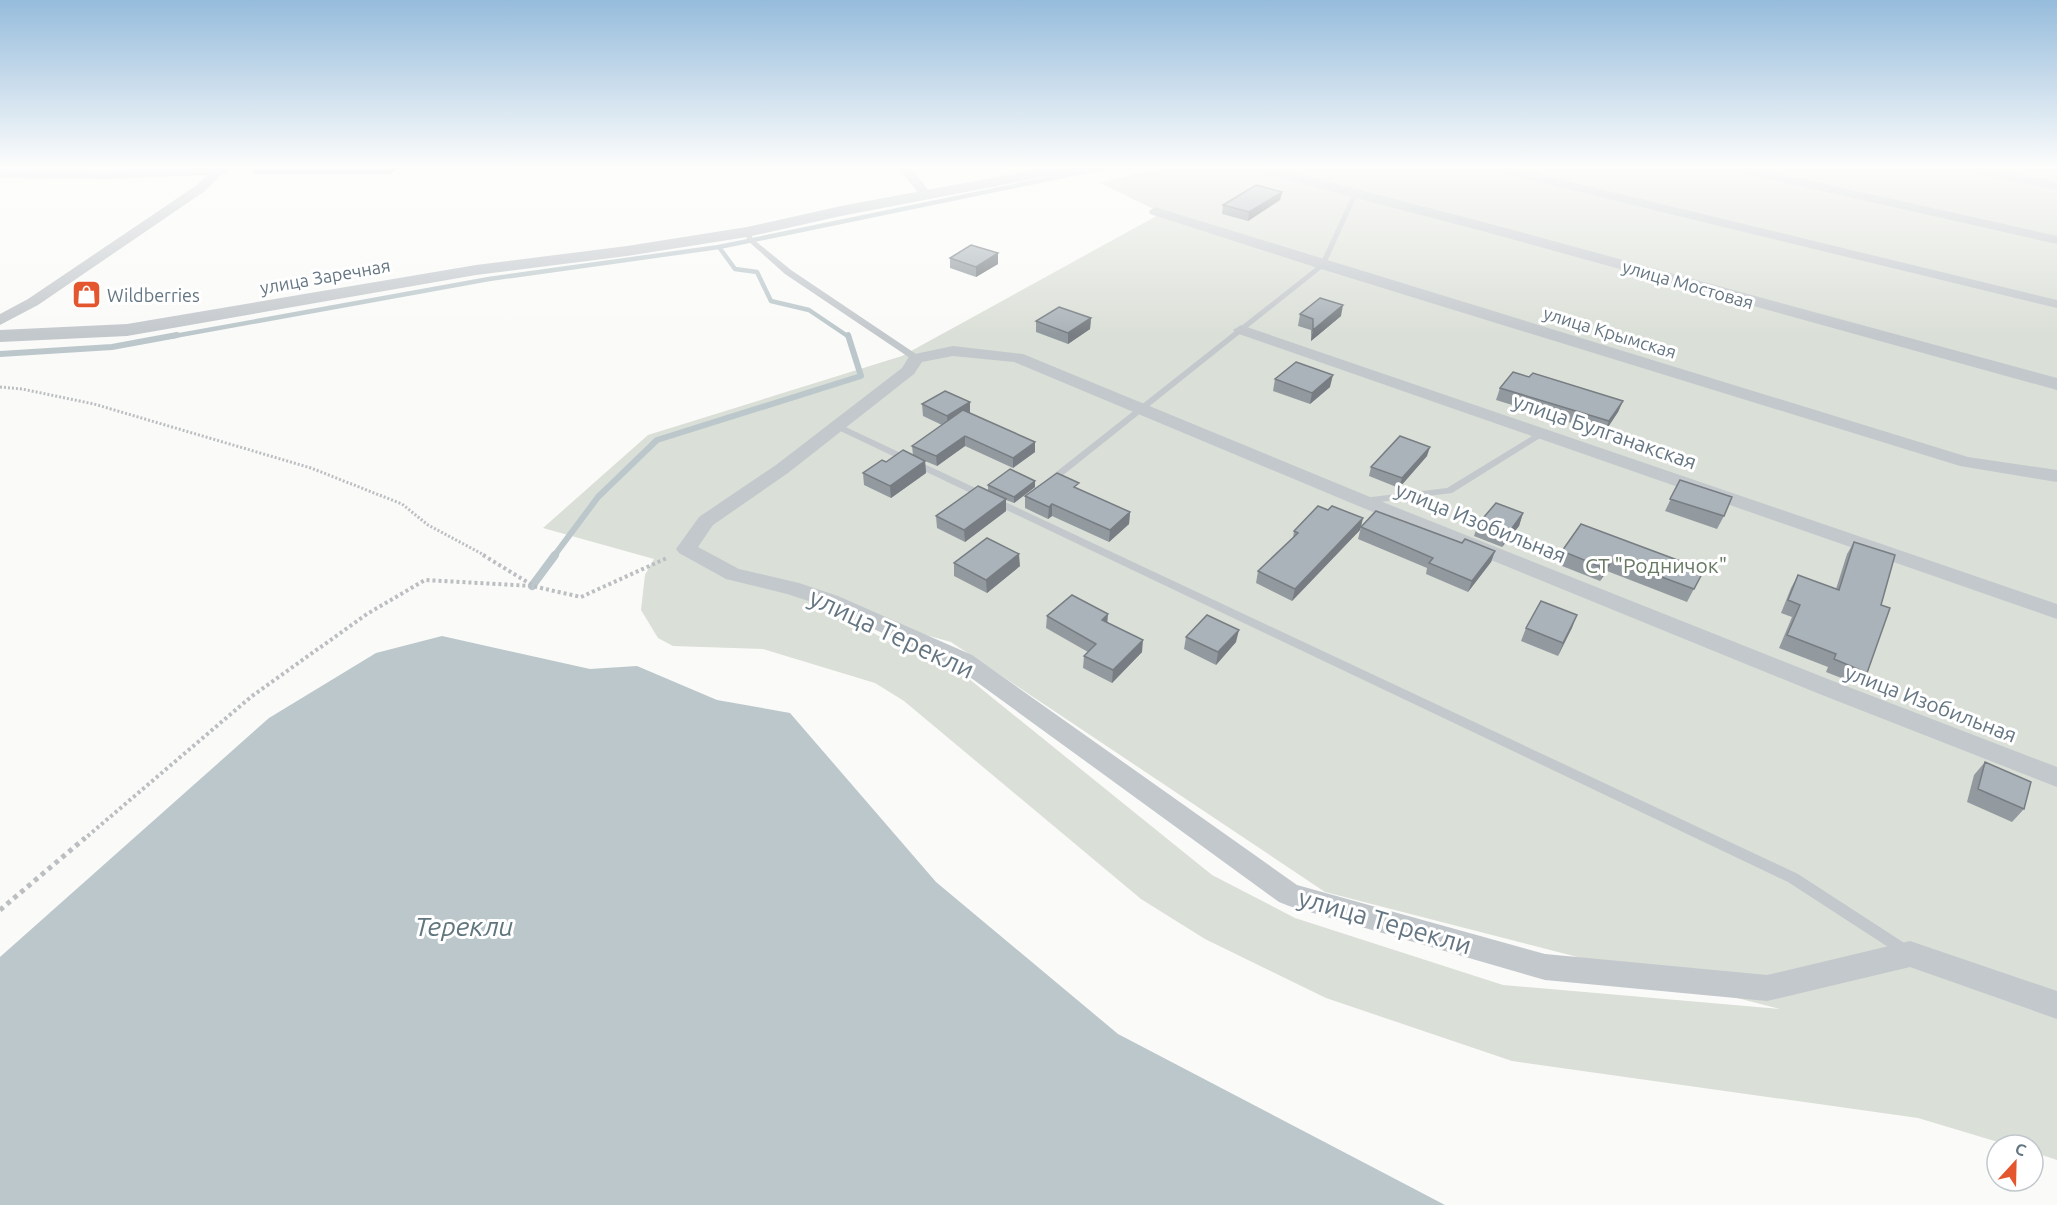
<svg xmlns="http://www.w3.org/2000/svg" width="2057" height="1205" font-family="Ubuntu,sans-serif">
<style>
.green{fill:#dadfd7;fill-rule:evenodd}
.water{fill:#bbc7cb}
.lines{fill:none;stroke-linecap:round;stroke-linejoin:round}
.stream-far2{stroke:#bbc7cb;stroke-width:4.5}
.stream-far1{stroke:#bbc7cb;stroke-width:6}
.stream{stroke:#bbc7cb;stroke-width:8}
.path-far2{stroke:#bbbfc2;stroke-width:3;stroke-dasharray:2 2;stroke-linecap:butt}
.path-far1{stroke:#bbbfc2;stroke-width:4;stroke-dasharray:3 3;stroke-linecap:butt}
.path{stroke:#bbbfc2;stroke-width:5;stroke-dasharray:4.5 4.5;stroke-linecap:butt}
.service{fill:#c3c8cc;fill-rule:evenodd}
.minor{fill:#c3c8cc;fill-rule:evenodd}
.tertiary{fill:#c3c8cc;fill-rule:evenodd}
.wall{fill:#929a9f}
.shaded-wall{fill:#777d82}
.building{fill:#aab3b9;stroke:#777d82;stroke-width:1.5}
.labels{text-anchor:middle;dominant-baseline:central;stroke-width:6;stroke-linejoin:round;paint-order:stroke}
.far-street-label{font-size:18px;fill:#657683;stroke:#fff}
.far-poi-label{font-size:18px;fill:#657683;stroke:#fff;text-anchor:start}
.street-label{font-size:21px;fill:#657683;stroke:#fff}
.park-label{font-size:21px;fill:#687a64;stroke:#fff}
.near-street-label{font-size:26px;fill:#657683;stroke:#fff}
.near-water-label{font-size:27px;font-style:italic;fill:#60757c;stroke:#fff}
</style>
<rect width="100%" height="100%" fill="#fafaf8"/>
<path class="green" d="M1167,166H2057V1160L2033,1152V1145H2008L1918,1118L1512,1061L1326,998L1205,939L1141,899L904,701L875,683L763,649L673,646L658,638L641,610L645,575L654,559L543,528L648,435L902,356L1162,213L1100,183ZM829,608L951,642L1325,892L1780,1009L1503,985L1295,918L1212,875L963,674L900,648Z"/>
<path class="water" d="M442,636L590,669L637,666L717,700L790,713L936,882L1118,1034L1445,1205H0V957L269,718L376,653Z"/>
<g class="lines">
<path class="stream-far2" d="M719,247L735,269L757,272L771,301L809,310L849,337
M169,337L489,279L719,247L1111,166"/>
<path class="stream-far1" d="M0,354L112,347L177,335
M554,556L598,497L657,440L861,376L848,335"/>
<path class="stream" d="M532,586L555,555"/>
<path class="path-far2" d="M0,387L22,389L94,404L311,468L402,504L428,525L486,556"/>
<path class="path-far1" d="M483,555L532,585
M83,840L252,696L367,614L425,580L532,586L581,597L667,558"/>
<path class="path" d="M0,910L85,838"/>
<path class="service" d="M1353,193L1358,194L1325,266L1052,484H1046L1044,482L1046,480L1320,264Z
M747,230L750,232L753,239L791,270L919,356V360H913L785,274L748,241L744,232Z
M837,423L1798,874L1912,948L1914,952L1912,956L1907,958L1902,956L1788,882L834,428V424Z
M1542,430L1546,433L1545,435L1452,493L1363,504L1358,501L1363,498L1447,488Z"/>
<path class="minor" d="M229,166L227,174L221,175L205,191L38,305L0,325V314L28,299L197,185L207,175L107,179L0,178V170L107,171Z
M897,166H910L932,195L930,198H922Z
M1483,166H1505L2057,300V308L1489,170Z
M1722,166H1745L2057,236V244L1728,170Z
M1954,166H1979L2057,182V190L1960,170Z
M1155,207L1968,457L2057,470V482L1960,466L1318,268L1150,214L1149,211Z
M1241,325L2057,604V619L1236,333L1233,330Z
M953,346L1023,354L1370,497L1833,681L2057,767V787L1817,693L1356,505L1014,362L953,356L922,362L914,374L788,473L713,525L698,547L739,569L799,583L838,596L972,655L1297,885L1545,954L1767,975L1910,941L2057,991V1019L1910,967L1767,1001L1545,980L1289,906L1279,902L956,667L824,606L787,594L726,579L679,553L676,549L699,517L776,465L902,368L910,355Z"/>
<path class="tertiary" d="M1055,166H1087L1080,170L841,216L747,237L627,256L476,275L127,336L0,342V330L127,324L476,265L627,246L747,227L841,206Z
M1243,166H1268L1498,226L2057,378V390L1486,232L1245,169Z"/>
</g>
<path class="wall" d="M251,166H406L399,167L390,174H255Z
M1282,192L1280,200L1248,221L1222,214L1223,205Z
M998,253V264L976,277L950,268V258Z
M1300,314L1341,316L1311,341V330L1298,326Z
M1091,318L1090,329L1068,344L1036,332V321Z
M1529,377L1623,401L1618,412L1604,433L1496,400L1500,388Z
M1275,379L1330,387L1310,404L1273,391Z
M922,404L970,413L1035,452L1013,468L965,446L937,466L925,461L926,473L891,498L864,485L863,473L886,462L913,455L912,446L942,425L923,416Z
M1427,456L1399,488L1369,476L1371,467Z
M1680,480L1724,516L1717,529L1665,511Z
M1035,481V487L1014,503L1006,500V511L965,542L937,528L936,516L988,491V485Z
M1079,489L1130,512L1129,524L1109,542L1052,516L1048,519L1025,508V496Z
M1328,510L1363,518L1360,530L1292,601L1256,583L1258,571L1293,538L1294,531Z
M1523,513L1519,526L1502,547L1474,536L1478,524Z
M1361,527L1462,543L1495,551L1491,562L1468,592L1426,574L1427,568L1358,539Z
M1854,542L1881,605L1867,673L1859,685L1826,672L1828,667L1779,648L1792,617L1781,613L1791,588L1798,575L1836,589L1847,554Z
M1562,551L1704,570L1687,602L1607,571L1600,581L1557,564Z
M954,563L1020,566L987,593L954,576Z
M1577,615L1558,656L1521,641L1526,628Z
M1047,616L1108,622L1142,652L1112,683L1083,668L1084,656L1088,652L1046,628Z
M1186,637L1236,642L1216,665L1184,649Z
M1985,762L2024,809L2012,822L1967,802L1974,775Z"/>
<path class="shaded-wall" d="M387,166H406L399,167L390,174Z
M1282,192L1280,200L1248,221L1249,212Z
M998,253V264L976,277V267Z
M1343,305L1341,316L1311,341L1313,330Z
M1091,318L1090,329L1068,344V333Z
M1333,375L1330,387L1310,404L1312,393Z
M1623,401L1618,412L1604,433L1609,421Z
M970,402V414L948,428L947,416Z
M965,436V446L937,466L936,456Z
M1035,442V452L1013,468V458Z
M1430,447L1427,456L1399,488L1402,478Z
M925,461L926,473L891,498L890,486Z
M1035,481V487L1014,503V497Z
M1006,499V511L965,542L964,530Z
M1052,504V516L1048,519L1049,507Z
M1130,512L1129,524L1109,542L1110,530Z
M1523,513L1519,526L1502,547L1507,535Z
M1363,518L1360,530L1292,601L1295,589Z
M1495,551L1491,562L1468,592L1472,581Z
M1019,554L1020,566L987,593L986,580Z
M1613,559L1607,571L1600,581L1606,569Z
M1108,614L1107,627L1102,620Z
M1577,615L1572,628L1558,656L1563,643Z
M1239,630L1236,642L1216,665L1218,652Z
M1143,640L1142,652L1112,683L1113,670Z"/>
<path class="building" d="M1256,185L1282,192L1249,212L1223,205Z
M971,245L998,253L976,267L950,258Z
M1320,298L1343,305L1313,330V319L1300,314Z
M1059,307L1091,318L1068,333L1036,321Z
M1296,362L1333,375L1312,393L1275,379Z
M1513,372L1529,377L1533,373L1623,401L1609,421L1500,388Z
M945,391L970,402L947,416L922,404Z
M963,410L1035,442L1013,458L965,436L936,456L912,446Z
M1400,436L1430,447L1402,478L1371,467Z
M903,450L925,461L890,486L863,473L882,460L886,462Z
M1010,469L1035,481L1014,497L988,485Z
M1057,473L1079,483L1074,487L1130,512L1110,530L1052,504L1049,507L1025,496Z
M1680,480L1732,497L1724,516L1670,499Z
M978,486L1006,499L964,530L936,516Z
M1496,503L1523,513L1507,535L1478,524Z
M1318,506L1328,510L1332,506L1363,518L1295,589L1258,571L1298,533L1294,531Z
M1376,511L1462,543L1465,539L1495,551L1472,581L1429,563L1433,558L1361,527Z
M1581,524L1704,570L1694,589L1613,559L1606,569L1562,551Z
M987,538L1019,554L986,580L954,563Z
M1854,542L1895,555L1881,605L1890,608L1867,673L1834,659L1836,654L1787,635L1800,605L1788,600L1798,575L1839,590Z
M1072,595L1108,614L1102,620L1143,640L1113,670L1084,656L1096,644L1047,616Z
M1541,601L1577,615L1563,643L1526,628Z
M1207,615L1239,630L1218,652L1186,637Z
M1985,762L2031,782L2024,809L1978,789Z"/>
<linearGradient id="sky" x2="0" y2="1"><stop stop-color="#96bcdc"/><stop offset="0.5" stop-color="#fdfdfc"/><stop offset="1" stop-color="#fdfdfc" stop-opacity="0"/></linearGradient>
<rect width="2057" height="335" fill="url(#sky)"/>
<defs>
<symbol id="shop-square" viewBox="-11 -11 22 22"><rect x="-9" y="-9" width="18" height="18" rx="4" fill="#e4572e" stroke="#fff"/><path d="M-5-2.5h2.3a2.7 3.5 0 0 1 5.4 0H5L5.5 6h-11ZM-1.5-2.5h3a1.5 2.3 0 0 0-3 0Z" fill="#fff"/></symbol>
</defs>
<g fill-rule="evenodd">
<use href="#shop-square" x="70" y="278" width="33" height="33"/>
</g>
<g class="labels">
<g class="far-street-label">
<text transform="translate(325 276) rotate(-10)">улица Заречная</text>
<text transform="translate(1688 284) rotate(16)">улица Мостовая</text>
<text transform="translate(1610 332) rotate(17)">улица Крымская</text>
</g>
<g class="far-poi-label">
<text x="107" y="295">Wildberries</text>
</g>
<g class="street-label">
<text transform="translate(1605 431) rotate(19)">улица Булганакская</text>
<text transform="translate(1481 522) rotate(22)">улица Изобильная</text>
<text transform="translate(1931 703) rotate(21)">улица Изобильная</text>
</g>
<g class="park-label">
<text x="1656" y="565">СТ "Родничок"</text>
</g>
<g class="near-street-label">
<text transform="translate(892 633) rotate(25)">улица Терекли</text>
<text transform="translate(1385 921) rotate(16)">улица Терекли</text>
</g>
<g class="near-water-label">
<text x="464" y="926">Терекли</text>
</g>
</g>
<g transform="translate(2015 1163) rotate(22)"><circle r="28" fill="#ffffff" stroke="#c1c8cd" stroke-width="1.5"/>
<path d="M0-4.5L10 22L0 15L-10 22Z" fill="#e4572e"/>
<text y="-9" font-size="16" font-weight="bold" text-anchor="middle" fill="#657683">С</text>
</g>
</svg>
